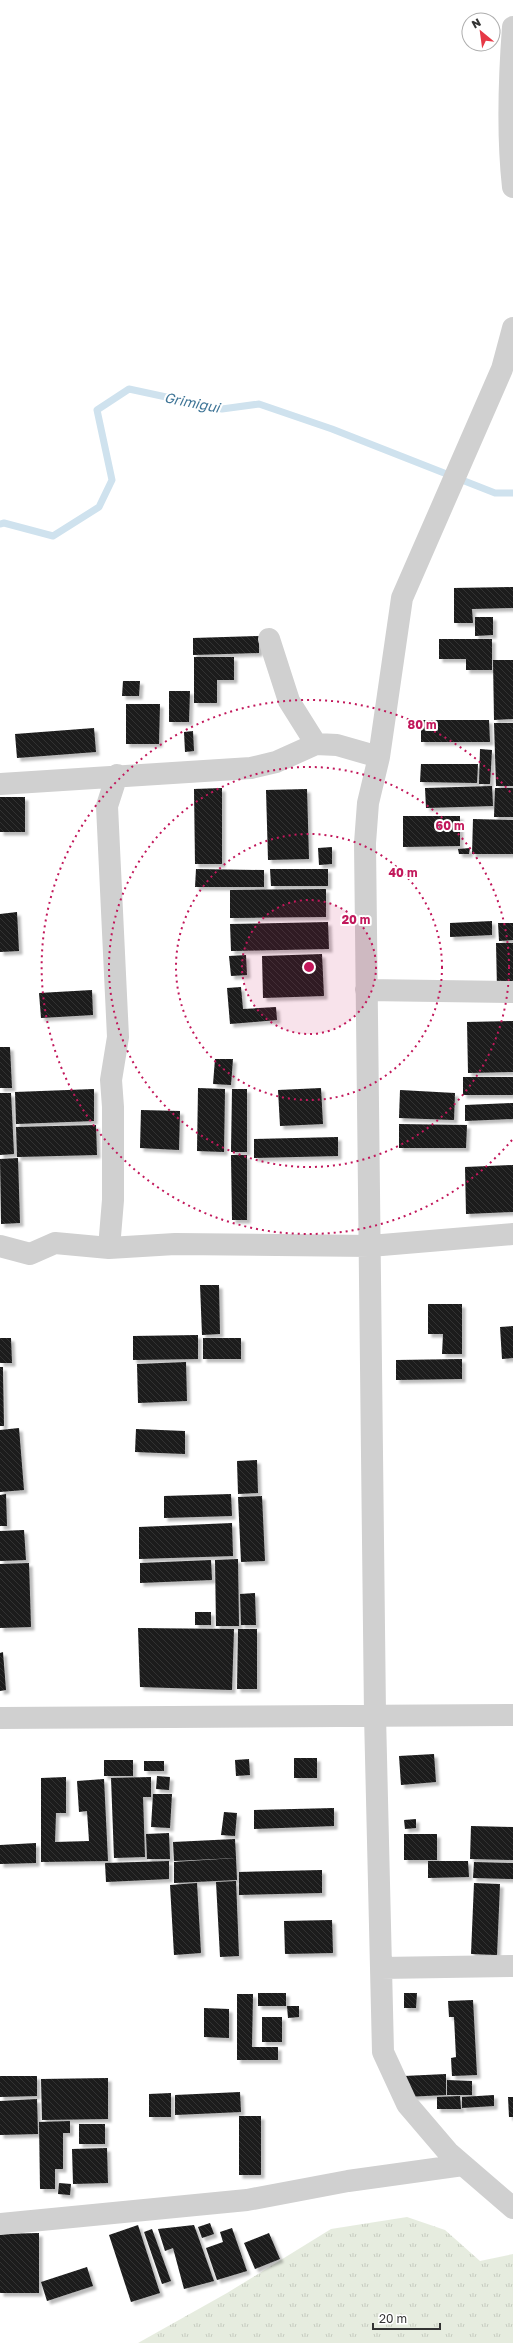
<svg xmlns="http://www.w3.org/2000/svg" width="513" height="2343" font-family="'Golos Text',sans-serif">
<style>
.grass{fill:url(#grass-tufts)}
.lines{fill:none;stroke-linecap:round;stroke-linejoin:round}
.stream{stroke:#cfe2ee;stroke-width:7}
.building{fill:url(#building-back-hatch);filter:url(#shadow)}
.minor{stroke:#d0d0d0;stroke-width:22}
.ring{fill:none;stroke:#c2185b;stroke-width:2;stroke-dasharray:2 4}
.labels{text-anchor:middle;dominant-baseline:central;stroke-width:4;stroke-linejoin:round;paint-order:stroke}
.water-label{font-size:14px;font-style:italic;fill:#3f7597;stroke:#fff}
.centre{fill:#c2185b;stroke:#fff;stroke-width:2}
.ring-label{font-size:12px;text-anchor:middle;font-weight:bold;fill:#c2185b;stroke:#fff;stroke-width:4;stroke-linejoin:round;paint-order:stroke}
</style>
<defs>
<pattern id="grass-tufts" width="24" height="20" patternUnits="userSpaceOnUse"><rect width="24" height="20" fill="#e6ecdf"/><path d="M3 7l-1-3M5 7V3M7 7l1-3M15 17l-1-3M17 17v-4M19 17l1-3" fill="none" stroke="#c6cbc0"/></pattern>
<pattern id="building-back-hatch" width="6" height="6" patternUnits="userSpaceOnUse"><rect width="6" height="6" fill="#1a1a1a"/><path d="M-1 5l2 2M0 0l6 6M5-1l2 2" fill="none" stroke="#333"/></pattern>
<filter id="shadow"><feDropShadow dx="3.5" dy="3.5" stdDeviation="1" flood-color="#0004"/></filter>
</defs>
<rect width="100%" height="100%" fill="#fff"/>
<path class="grass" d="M407,2217L445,2230L480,2261L513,2254V2343H138L227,2293L331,2229Z"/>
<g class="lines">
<path class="stream" d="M0,524L4,523L53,536L99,507L112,480L97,410L129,389L222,409L259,404L332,429L495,493H513"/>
</g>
<path class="building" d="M513,587V608L472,609L473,623H454V588Z
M475,617H493V635L475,636Z
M259,636V653L193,655V638Z
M439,639H492V670H466V659H439Z
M194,657H234V680H217V703H194Z
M493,660H513V719L494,720Z
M123,681H140L139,696H122Z
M169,691H190L189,722H169Z
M126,704H160L159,744H126Z
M421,720H489L490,742H421Z
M494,723H513V786H496Z
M94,728L96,752L17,758L15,734Z
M193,731L194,751L185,752L184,732Z
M480,749L492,750L490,784H479Z
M421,764H478L477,783L420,782Z
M492,786L493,806L426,808L425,788Z
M222,788V864H195L194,789Z
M495,788H513V817H494Z
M307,789L309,859L268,860L266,790Z
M0,797H25V832H0Z
M403,816H460V846L403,847Z
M473,819L513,820V854H472Z
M332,847V864L319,865L318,848Z
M470,848L469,854H459L458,849Z
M196,869L264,870V887H195Z
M270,869H328V886H271Z
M326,889V917L230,918V890Z
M17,912L19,951L0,952V914Z
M492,921V935L450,937V923Z
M328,922L329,949L231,951L230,924Z
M498,923H513V940L499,941Z
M496,943H513V989H497Z
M322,954L324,996L263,998L262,956Z
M246,955L247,975L231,976L229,956Z
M241,987L243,1009L276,1007L277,1020L230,1024L227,988Z
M92,990L93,1015L41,1018L39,993Z
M513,1021V1072L468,1073L467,1022Z
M0,1047H10L12,1088H0Z
M215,1059H233L231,1085L213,1084Z
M463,1077H513V1095H463Z
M198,1088L225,1089L224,1152L197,1151Z
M321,1088L323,1124L280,1126L278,1090Z
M94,1089V1121L16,1124L15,1092Z
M232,1089H247V1152H231Z
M400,1090L455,1093L454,1120L399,1118Z
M0,1093H11L14,1154L0,1155Z
M513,1103V1119L465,1121V1105Z
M141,1110L180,1111L179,1150L140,1148Z
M399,1124L467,1125L466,1148H399Z
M96,1125L97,1155L17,1157L16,1127Z
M338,1137V1156L254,1158V1139Z
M231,1155H247V1220H232Z
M18,1158L20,1223L1,1224L0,1159Z
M513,1165V1212L466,1214L465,1167Z
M200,1285H219L220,1334L202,1335Z
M428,1304H462V1354H442L443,1334H428Z
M513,1326V1358L502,1359L500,1327Z
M198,1335V1359L133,1360V1336Z
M0,1338H11L12,1363H0Z
M203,1338H241V1359H203Z
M462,1359V1379L396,1380V1360Z
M186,1362L187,1401L138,1403L137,1364Z
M0,1367H3L4,1426H0Z
M19,1428L24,1490L0,1492V1430Z
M136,1429L185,1431V1454L135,1452Z
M257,1460L258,1493L238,1494L237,1461Z
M6,1494L7,1526H0V1495Z
M231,1494L232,1516L164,1518V1496Z
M262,1496L265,1561L241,1562L238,1497Z
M232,1523L233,1556L139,1559V1527Z
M24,1530L26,1560L0,1561V1531Z
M238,1559L239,1626H216L215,1560Z
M211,1560L212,1580L140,1583V1563Z
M29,1563L31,1627L0,1628V1564Z
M255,1593L256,1625H241L240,1594Z
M195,1612H211V1625H195Z
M138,1628L234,1629L232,1690L140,1687Z
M238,1629H257V1689H237Z
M3,1652L6,1690L0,1691V1653Z
M434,1754L436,1782L401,1785L399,1756Z
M294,1758H317V1778H294Z
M249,1759L250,1775L236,1776L235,1760Z
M104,1760H133V1776H104Z
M144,1761H164V1771H144Z
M157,1776L170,1777L169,1790L156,1789Z
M66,1777V1813H56L55,1842L89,1841L87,1811L79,1812L77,1781L104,1779L108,1861L41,1862V1778Z
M151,1777V1797H143L145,1857L114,1858L111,1778Z
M153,1794H172L170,1828L151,1827Z
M334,1808V1826L254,1829V1810Z
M224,1812L237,1813L235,1836L221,1835Z
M416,1819V1828L405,1829L404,1820Z
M471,1826L513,1827V1860L470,1859Z
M169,1833L170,1859H147L146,1834Z
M404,1834H437V1860H404Z
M235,1839L236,1858L174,1861L173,1842Z
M36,1843V1863L0,1864V1845Z
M236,1858L237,1880L174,1883V1862Z
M169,1861V1879L106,1882L105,1863Z
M428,1861H468L469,1877L428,1878Z
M474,1862L513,1863V1879L473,1878Z
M322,1870V1893L239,1895V1872Z
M236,1881L239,1956L220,1957L216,1882Z
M197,1883L201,1953L174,1955L170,1885Z
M474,1883L500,1884L497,1955L471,1954Z
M332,1920L333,1953L285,1954L284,1921Z
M258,1993H286V2006H258Z
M404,1993H417L416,2008H404Z
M237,1994H253L252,2047H278V2060H237Z
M473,2000L477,2075L452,2076L451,2058L456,2057L454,2017H449L448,2001Z
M287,2006H299V2017L288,2018Z
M204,2008L229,2009V2038L204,2037Z
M262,2017H282V2042H262Z
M446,2074V2095L405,2097L404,2076Z
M0,2076H37V2096L0,2097Z
M108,2078V2119L42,2120L41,2079Z
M447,2080L472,2081V2095H447Z
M240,2092L241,2112L175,2115V2095Z
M171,2093V2117H149V2094Z
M494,2095V2106L462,2108V2097Z
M460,2096L461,2109H437V2097Z
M508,2097H513V2117H509Z
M37,2099L38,2134L0,2135V2101Z
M239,2116H261V2175H239Z
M70,2121V2133H63V2169H55V2189H40L39,2122Z
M79,2124H105V2144H79Z
M107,2148L108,2183L73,2184L72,2149Z
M59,2183L71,2184L70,2195L58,2194Z
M210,2223L214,2234L202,2238L198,2227Z
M138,2225L160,2293L131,2302L109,2235Z
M194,2225L214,2281L184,2289L173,2248L165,2251L158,2229Z
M232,2228L247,2271L217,2280L206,2248L223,2242L220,2232Z
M152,2229L171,2281L162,2284L144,2232Z
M39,2233V2293H0V2234Z
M269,2233L280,2259L255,2269L244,2243Z
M87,2267L93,2286L47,2301L41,2282Z"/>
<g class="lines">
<path class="minor" d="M513,27C509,80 507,133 513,187
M269,639L289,701L316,744
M379,757L402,598L502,369L513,328
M0,784L251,768L276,762L316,744L337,745L379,757L368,803L365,843L375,1715L383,2052L407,2104L448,2152L513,2208
M366,990L513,992
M0,1246L30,1254L55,1243L109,1248L175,1244L370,1246L513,1234
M109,1248L113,1200V1107L111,1080L118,1037L107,806L117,775
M0,1718L513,1715
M381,1968L513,1966
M0,2224L247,2200L348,2181L463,2165"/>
</g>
<circle cx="309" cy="967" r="67" fill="#c2185b" fill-opacity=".12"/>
<g class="ring">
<circle cx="309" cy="967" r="67"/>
<circle cx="309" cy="967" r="133"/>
<circle cx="309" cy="967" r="200"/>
<path d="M512 1140A267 267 0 1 1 512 794"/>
</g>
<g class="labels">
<g class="water-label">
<text transform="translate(192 402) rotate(11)">Grimigui</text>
</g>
</g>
<circle cx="309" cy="967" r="6" class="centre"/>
<g class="ring-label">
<text x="422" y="729">80 m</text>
<text x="450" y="830">60 m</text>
<text x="403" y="877">40 m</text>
<text x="356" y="924">20 m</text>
</g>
<g transform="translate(481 32) rotate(331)"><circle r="19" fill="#ffffff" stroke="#adadad"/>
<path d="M0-3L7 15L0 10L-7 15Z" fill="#e63946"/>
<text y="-6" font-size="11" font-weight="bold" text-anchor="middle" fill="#333333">N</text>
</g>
<path d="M373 2323v6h67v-6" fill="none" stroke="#333333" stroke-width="2"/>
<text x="379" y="2323" font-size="12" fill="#333333" stroke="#ffffff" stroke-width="3" paint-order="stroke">20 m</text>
</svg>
